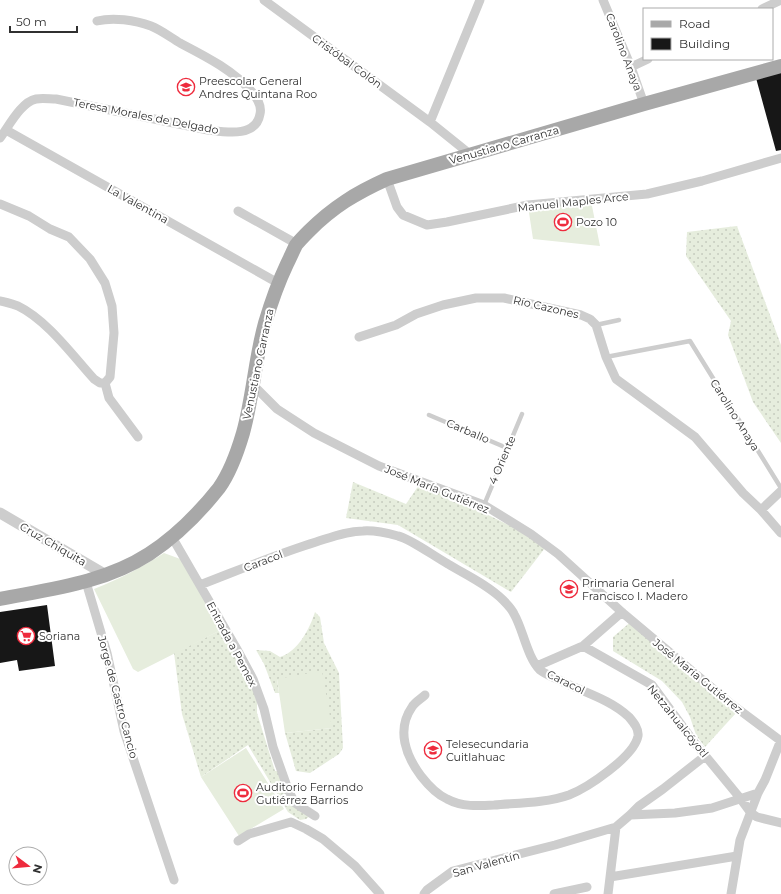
<svg xmlns="http://www.w3.org/2000/svg" width="781" height="894" font-family="Montserrat,sans-serif">
<style>
.grass{fill:url(#grass-dots)}
.pitch{fill:#e6eddd}
.building{fill:#171717}
.lines{fill:none;stroke-linecap:round;stroke-linejoin:round}
.service{stroke:#cdcdcd;stroke-width:4.5}
.minor{stroke:#cdcdcd;stroke-width:9}
.tertiary{stroke:#cdcdcd;stroke-width:11}
.primary{stroke:#a8a8a8;stroke-width:14}
.labels{text-anchor:middle;dominant-baseline:central;stroke-width:4;stroke-linejoin:round;paint-order:stroke}
.street-label{font-size:11px;fill:#303030;stroke:#fff}
.poi-label{font-size:11px;fill:#303030;stroke:#fff;text-anchor:start}
</style>
<defs>
<pattern id="grass-dots" width="8" height="8" patternUnits="userSpaceOnUse"><rect width="8" height="8" fill="#e6eddd"/><path d="M2 2h.1M6 6h.1" fill="none" stroke="#c6ccbe" stroke-width="1.8" stroke-linecap="round"/></pattern>
</defs>
<rect width="100%" height="100%" fill="#fff"/>
<path class="grass" d="M737,226L781,345V443L753,402L728,335L731,321L686,256L687,232Z
M353,482L406,504L421,482L529,535L545,548L511,592L398,525L346,518Z
M315,612L320,617L324,643L339,673L343,748L339,754L310,773L296,771L285,733L332,728L277,679L279,693H275L264,664L256,650L270,651L280,657C298,652 310,628 315,612Z
M633,620L736,713L705,747L696,735L690,717L682,702L662,681L613,651V637Z
M223,629L257,694V713L275,771H281L296,803L310,816L306,819L300,820L288,812L248,745L201,777L182,714L174,653Z"/>
<path class="pitch" d="M591,201L600,246L533,239L528,206Z
M164,553L183,560L223,629L138,672L133,669L94,589C119,579 141,568 164,553Z
M322,671L332,728L285,733L277,679Z
M246,748L284,809L239,836L201,777Z"/>
<path class="building" d="M781,71V150L776,151L756,78Z
M47,605L55,666L19,671L17,660L0,663V612Z"/>
<g class="lines">
<path class="service" d="M596,325L619,320
M606,357L690,341L781,488
M429,415L507,448
M484,505L522,414"/>
<path class="minor" d="M264,0L430,122L471,155
M603,0L631,67L644,104
M762,9L781,0
M631,67L648,59
M430,122L480,0
M6,130L278,283
M0,138C9,126 21,102 36,99C42,98 50,99 56,99L208,130C225,132 256,138 260,114C262,106 257,98 252,92C233,70 205,56 180,43C170,37 161,30 151,26C135,20 113,17 97,21
M387,179L397,207L403,215L427,225L447,222L528,205L647,194L702,181L781,158
M0,204L29,216L50,229L69,237L90,259L105,283L112,306L114,333L110,377L105,383
M238,211L297,244
M0,301C6,302 12,304 18,306C47,320 73,356 94,379L100,383H105
M359,337L396,325L416,314L443,305L476,298H504L581,315L590,319L596,325L606,357L616,379L695,437L743,493L761,510L781,533
M105,383L109,398L138,437
M253,385L277,409L314,433L379,466L484,505L531,534L558,554L624,614L730,703L781,741
M761,510L781,491
M172,537L238,651L253,679L264,709L273,747L289,792L295,803L315,816
M86,582L107,653L124,731L174,880
M200,585C239,570 277,554 316,542C332,537 347,531 363,531C375,530 387,533 398,536C411,539 435,557 448,564C466,575 488,585 503,600C507,604 512,609 514,614C523,629 527,657 540,670C546,675 556,678 563,682C586,693 611,700 629,717C634,723 639,729 638,736C634,757 587,788 569,795C547,803 517,803 494,805C478,806 462,807 447,799C436,794 428,785 421,776C406,756 396,730 412,707C415,702 421,699 425,695
M583,646L652,685L694,742L740,798L751,813L757,817L781,823
M537,666L583,646L622,612
M630,815L639,806L663,789L705,756
M238,841L249,834L291,822L306,829L323,839L355,866L380,894
M610,877L737,856
M424,894L427,890L453,871L555,845L616,827L630,815L675,813L712,808L758,793L765,780L781,740
M554,894L587,887
M608,894L616,827
M731,894L740,840L758,793"/>
<path class="tertiary" d="M0,513L106,575"/>
<path class="primary" d="M0,599C51,589 104,583 149,554C175,537 200,512 219,488C229,474 238,450 243,433C253,397 255,359 265,323C271,303 278,283 287,264C290,258 293,251 296,245C300,240 305,235 309,231C333,207 356,193 387,179L644,104L781,66"/>
</g>
<defs>
<symbol id="school-ring" viewBox="-11 -11 22 22"><circle r="9.5" fill="#fff" stroke="#ee2b3d" stroke-width="1.5"/><path d="M0-5L7-2L0 1L-7-2ZM-4 1L0 2.5L4 1V4Q0 6-4 4Z" fill="#ee2b3d"/></symbol>
<symbol id="stadium-ring" viewBox="-11 -11 22 22"><circle r="9.5" fill="#fff" stroke="#ee2b3d" stroke-width="1.5"/><path d="M0-5a6.5 5 0 1 0 0 10a6.5 5 0 1 0 0-10ZM-3.5-1.8h7v3.6h-7Z" fill="#ee2b3d"/></symbol>
<symbol id="supermarket-ring" viewBox="-11 -11 22 22"><circle r="9.5" fill="#fff" stroke="#ee2b3d" stroke-width="1.5"/><path d="M-6-5.5h2.5l.6 2H6L4.5 2H-2.5L-4.4-4H-6ZM-1.5 3.2a1.3 1.3 0 1 0 .1 0ZM3 3.2a1.3 1.3 0 1 0 .1 0Z" fill="#ee2b3d"/></symbol>
</defs>
<g fill-rule="evenodd">
<use href="#school-ring" x="176" y="77" width="20" height="20"/>
<use href="#stadium-ring" x="553" y="212" width="20" height="20"/>
<use href="#school-ring" x="559" y="579" width="20" height="20"/>
<use href="#supermarket-ring" x="16" y="626" width="20" height="20"/>
<use href="#school-ring" x="423" y="740" width="20" height="20"/>
<use href="#stadium-ring" x="233" y="783" width="20" height="20"/>
</g>
<g class="labels">
<g class="street-label">
<text transform="translate(624 52) rotate(69)">Carolino Anaya</text>
<text transform="translate(347 61) rotate(36)">Cristóbal Colón</text>
<text transform="translate(146 116) rotate(11)">Teresa Morales de Delgado</text>
<text transform="translate(504 145) rotate(-16)">Venustiano Carranza</text>
<text transform="translate(573 202) rotate(-6)">Manuel Maples Arce</text>
<text transform="translate(138 204) rotate(29)">La Valentina</text>
<text transform="translate(546 307) rotate(13)">Río Cazones</text>
<text transform="translate(258 364) rotate(-78)">Venustiano Carranza</text>
<text transform="translate(735 415) rotate(58)">Carolino Anaya</text>
<text transform="translate(468 431) rotate(23)">Carballo</text>
<text transform="translate(502 460) rotate(-67)">4 Oriente</text>
<text transform="translate(437 489) rotate(22)">José María Gutiérrez</text>
<text transform="translate(53 544) rotate(30)">Cruz Chiquita</text>
<text transform="translate(263 561) rotate(-21)">Caracol</text>
<text transform="translate(232 644) rotate(62)">Entrada a Pemex</text>
<text transform="translate(698 676) rotate(39)">José María Gutiérrez</text>
<text transform="translate(566 682) rotate(26)">Caracol</text>
<text transform="translate(118 697) rotate(75)">Jorge de Castro Cancio</text>
<text transform="translate(678 721) rotate(51)">Netzahualcóyotl</text>
<text transform="translate(486 864) rotate(-16)">San Valentín</text>
</g>
<g class="poi-label">
<text x="199" y="81">Preescolar General<tspan x="199" dy="13">Andres Quintana Roo</tspan></text>
<text x="576" y="222">Pozo 10</text>
<text x="582" y="583">Primaria General<tspan x="582" dy="13">Francisco I. Madero</tspan></text>
<text x="39" y="636">Soriana</text>
<text x="446" y="744">Telesecundaria<tspan x="446" dy="13">Cuitlahuac</tspan></text>
<text x="256" y="787">Auditorio Fernando<tspan x="256" dy="13">Gutiérrez Barrios</tspan></text>
</g>
</g>
<rect x="643" y="8" width="130" height="52" fill="#ffffff" stroke="#acacac"/>
<rect x="651" y="21" width="20" height="6" fill="#a8a8a8" stroke="#acacac"/>
<text x="679" y="28" font-size="12" fill="#303030">Road</text>
<rect x="651" y="38" width="20" height="12" fill="#171717" stroke="#acacac"/>
<text x="679" y="48" font-size="12" fill="#303030">Building</text>
<g transform="translate(28 866) rotate(106)"><circle r="19" fill="#ffffff" stroke="#acacac"/>
<path d="M0-3L7 15L0 10L-7 15Z" fill="#ee2b3d"/>
<text y="-6" font-size="11" font-weight="bold" text-anchor="middle" fill="#303030">N</text>
</g>
<path d="M10 26v6h67v-6" fill="none" stroke="#303030" stroke-width="2"/>
<text x="16" y="26" font-size="12" fill="#303030" stroke="#ffffff" stroke-width="3" paint-order="stroke">50 m</text>
</svg>
